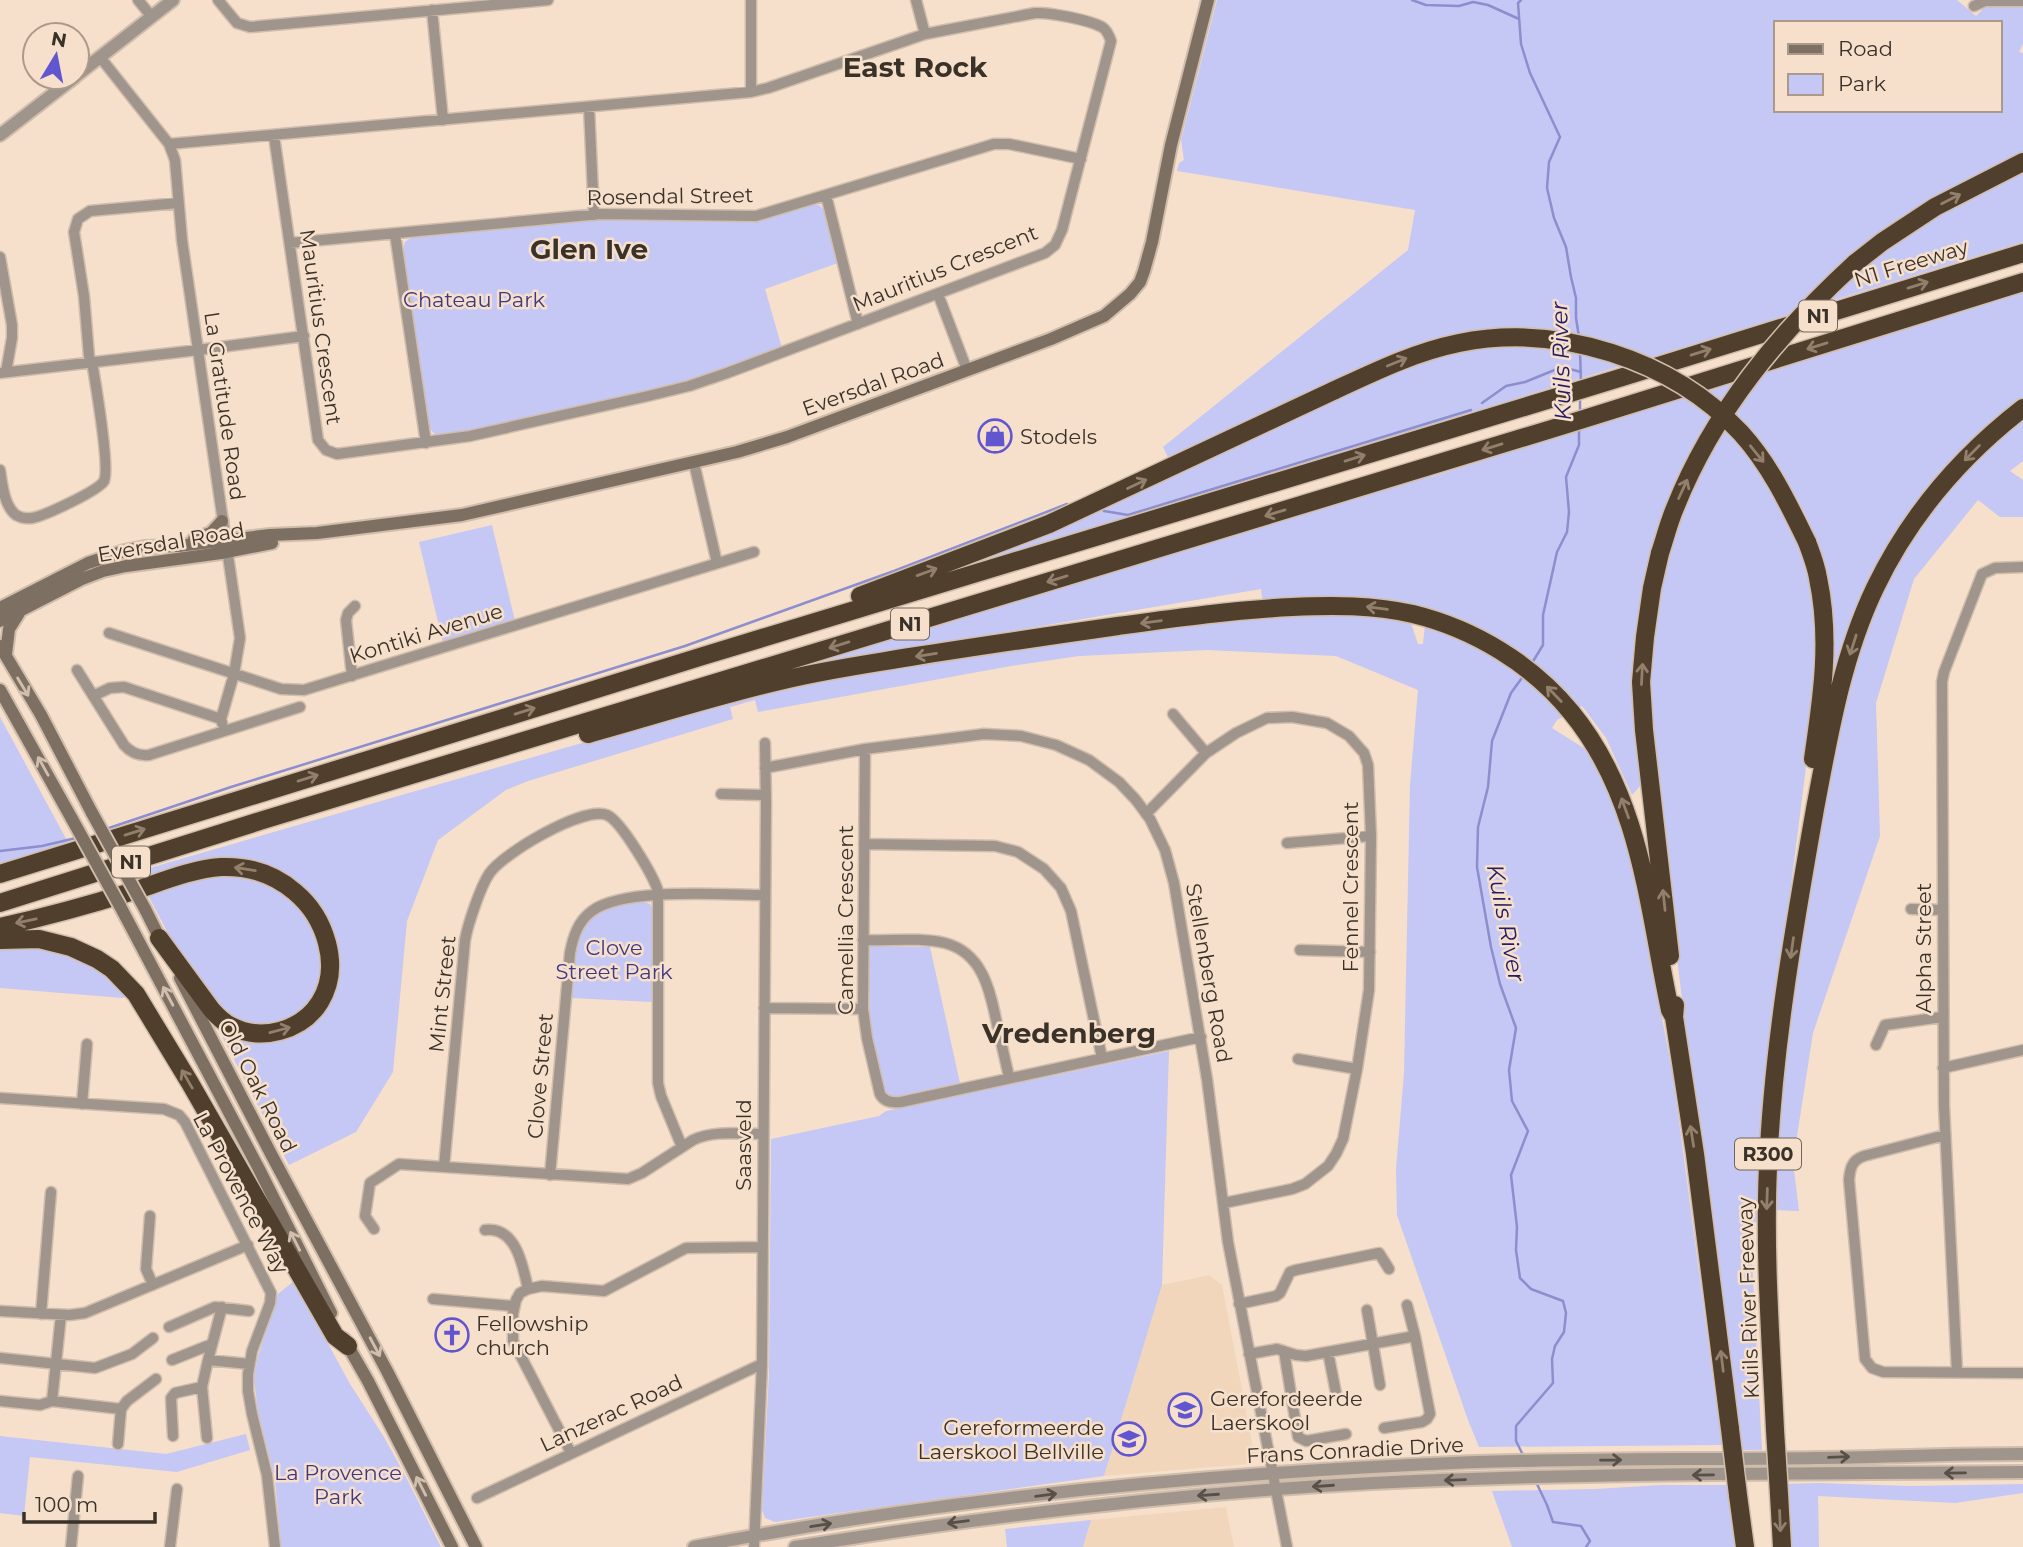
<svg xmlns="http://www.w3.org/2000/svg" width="2023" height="1547" font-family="Montserrat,sans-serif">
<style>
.built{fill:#f2d6bb}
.green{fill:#c5c7f4;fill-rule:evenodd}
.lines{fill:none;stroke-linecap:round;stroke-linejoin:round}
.stream{stroke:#8c8ece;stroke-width:2.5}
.minor-casing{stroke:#d0bdab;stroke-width:13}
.tertiary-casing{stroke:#d0bdab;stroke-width:16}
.secondary-casing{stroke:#d0bdab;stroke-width:16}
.motorway-casing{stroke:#d0bdab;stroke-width:21}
.minor{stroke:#9f958d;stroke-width:10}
.tertiary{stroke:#9f958d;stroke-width:12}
.secondary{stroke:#7d7063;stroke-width:12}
.motorway{stroke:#503f2d;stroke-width:18}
.secondary-bridge-casing{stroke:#d0bdab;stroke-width:16;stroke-linecap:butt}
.motorway-bridge-casing{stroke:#d0bdab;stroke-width:21;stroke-linecap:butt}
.secondary-bridge{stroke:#7d7063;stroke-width:12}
.motorway-bridge{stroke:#503f2d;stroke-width:18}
.oneway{stroke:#927f6c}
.oneway2{stroke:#d2beac}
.oneway3{stroke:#584f47}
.labels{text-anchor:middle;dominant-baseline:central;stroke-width:5;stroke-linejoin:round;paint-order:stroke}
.shield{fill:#f6e0cb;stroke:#72665a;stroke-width:2}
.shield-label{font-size:19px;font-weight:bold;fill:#3a3129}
.street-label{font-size:21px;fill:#3a3129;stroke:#f6e0cb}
.park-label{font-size:21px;fill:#3e3885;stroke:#f6e0cb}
.poi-label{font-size:21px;fill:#3a3129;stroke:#f6e0cb;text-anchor:start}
.water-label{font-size:23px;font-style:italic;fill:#261b66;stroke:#f6e0cb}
.district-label{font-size:28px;font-weight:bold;fill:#3a3129;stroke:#f6e0cb}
</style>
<rect width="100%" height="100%" fill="#f6e0cb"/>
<path class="built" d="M1209,1275L1222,1285L1254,1453L1249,1464L1104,1476L1162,1285Z
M1226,1507L1234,1547H1083L1091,1520Z"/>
<path class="green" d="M1217,0H1957L1976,16L1986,6H2023V44L2019,52L2023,53V155L1991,168L1938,196L1887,228L1858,250L1833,272L1788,315L1649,358C1567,323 1489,321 1405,349C1375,359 1347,376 1318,389C1268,412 1218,435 1168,457L1163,447L1408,250L1415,210L1177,171L1179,163L1184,160L1181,140ZM1776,23H2000V110H1776Z
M2023,171V242L1818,305L1838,286L1925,220Z
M813,204L819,205L825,211L838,263L765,289L782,348L713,374L677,385L444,436C435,436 431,432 428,424L403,249L405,242L413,236L600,219L751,221L762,220Z
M2023,290V404L1899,535L1832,705C1829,660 1829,614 1823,570C1815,510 1770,456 1731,413L1760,371Z
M1538,344L1627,364L990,562L988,556L1410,363L1485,345Z
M1736,379L1720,403L1703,389Z
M1683,397L1711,418C1661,504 1630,599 1633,699C1634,728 1638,757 1641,785L1632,795L1606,738L1582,706L1557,720L1552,728L1590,752L1613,795L1629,845L1673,1076L1722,1445L1479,1447L1468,1420L1397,1215L1396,1169L1404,1073L1410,785L1418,690L1336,656L1207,650L1079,656L1011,666L758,712L755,700L730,707L733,719L528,781L506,790L438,840L407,921L393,1072L356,1132L289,1165L136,872L727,701L840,674L1231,617L1357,613L1410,620L1418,644H1423L1426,614L1263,605L1261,589L923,646L818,666L817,662L1430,473L1431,477Z
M2023,415V461L2010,471L2023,480V517H2000L1978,500L1914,579L1876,703L1880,836L1813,1033L1793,1162L1799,1211L1775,1210L1774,1192L1782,1080L1796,975L1823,792L1860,640L1881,589L1913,532L1952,480Z
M1723,426L1749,452L1796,530L1816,599L1818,671L1771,1045L1761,1222H1750L1762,1450H1740L1722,1291L1717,1286L1651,745L1648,649L1671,532Z
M492,525L515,621L443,643L419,542Z
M0,717L70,846L0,867Z
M641,901L650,904L654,912L653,1002L571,998C574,964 571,923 608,907C618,903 630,902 641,901Z
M41,945L89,961L128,993L123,998L0,988V946Z
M868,946L930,947L960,1083L895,1097H890L885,1093L870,1028Z
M1169,1051L1162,1285L1104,1476L775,1522L765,1518L762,1510L769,1373L771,1139L879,1116L886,1111Z
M294,1281L350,1384L384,1437L406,1477L441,1547H281L275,1479L258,1412L254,1378L258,1356L278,1294Z
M246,1434L250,1450L177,1472L30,1457L24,1516L0,1513V1436L166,1454Z
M1818,1483L1909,1486L2023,1484V1493L1955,1503L1818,1496L1819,1547H1790L1787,1484Z
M1662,1485H1728L1736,1547H1512L1492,1491L1595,1489Z
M1091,1520L1083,1547H1007L1005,1529Z"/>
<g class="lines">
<path class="stream" d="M1412,0L1426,5L1459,6L1473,2L1488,5L1519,19
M1521,0L1518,3L1521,44L1530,73L1560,137L1549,162L1547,188L1554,218L1566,247L1571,277L1576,298V318L1579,337
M1580,351L1581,383
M1482,403L1506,386L1525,382L1562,367L1581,372
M1580,414V396
M1104,511L1128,515L1471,410
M1532,663L1543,645V615L1557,552L1567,532L1569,512L1566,477L1579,445V428
M106,829L231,787L685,646L894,571L1067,504
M0,851L42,846L76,838
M1524,1457L1516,1441V1426L1553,1383L1552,1359L1555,1346L1564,1332L1566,1313L1563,1301L1531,1289L1520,1278L1516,1250L1517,1227L1511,1175L1528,1131L1512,1101L1509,1070L1516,1028L1500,984L1491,947L1477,867L1478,827L1488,787L1492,741L1511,693L1524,675
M1536,1482L1547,1505L1553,1522L1581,1526L1590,1541L1586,1547"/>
<defs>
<path id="minor" d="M138,0L152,17
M218,0L237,23L250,27L548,0
M751,0V92
M916,0L925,34
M1974,6L1985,1H2023
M432,10L443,120
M100,57L169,144L175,160L182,240L240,638L234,674L221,719
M589,107L594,215
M169,144L751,92L768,88L925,34L1035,13C1049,12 1089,20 1102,27C1107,30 1109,35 1111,41L1062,230L1055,245L1045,253L727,373L689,386L648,396L470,436L337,454L326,450L318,440L274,136
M826,195L858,324
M395,234L426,443
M290,243L600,214L756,216L994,144H1009L1081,159
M0,257L12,325V338L6,372
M938,294L967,370
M0,373L198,350L304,336
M694,463L717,563
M0,470C2,483 4,506 16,515C21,518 26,519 32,518C44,516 98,491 104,481C110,469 96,386 93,368L89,356L84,296L74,232L78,219L90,211L178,203
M109,633L281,689L304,690L754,552
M77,670L124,745C131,753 139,756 149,755L300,707
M352,676L346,620L348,613L355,606
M93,696L110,688L124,687L221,719L222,723
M1173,714L1206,753
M865,749L863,1009L867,1038L880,1094C884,1102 892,1103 901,1102L1201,1037
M765,768L865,749L984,734L1021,736L1056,745L1089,760L1119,782L1136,800L1150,819L1165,850L1174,883L1207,1079L1228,1242L1287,1547
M721,794L766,795
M1146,814L1206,753L1236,733L1267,718L1292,717L1327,723L1349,736L1364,753L1368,765L1371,836L1369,990L1357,1069L1343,1139L1336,1154L1328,1166L1305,1184L1292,1189L1224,1203
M1287,843L1371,836
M864,844L995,846L1018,852L1044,869L1061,888L1071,911L1102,1058
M1911,909L1943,910
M863,940C889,941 919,937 945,943C983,953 990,991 997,1024C1001,1042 1005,1060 1009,1077
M1300,950L1370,952
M764,1008L863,1009
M1876,1045L1885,1025L1942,1017
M1298,1059L1357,1069
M1943,1068L2023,1050
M0,1098L164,1109L179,1115L185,1122L271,1293L270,1303L252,1351L248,1374V1391L252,1414L267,1475L275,1547
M82,1104L87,1044
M1945,1135L1864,1156C1852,1160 1850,1168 1849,1180L1865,1359L1872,1368L1883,1372L2023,1373
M682,1147L661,1096L658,1083V891C653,875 621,821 607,815C583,806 503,853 489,874C480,888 468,924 465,940L444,1167L628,1179L642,1173L693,1140C714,1130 739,1134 763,1134
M550,1175L570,953C573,937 578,921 592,911C625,887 723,895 765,895
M150,1216L146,1269L153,1285
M374,1229L365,1216L370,1183L399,1164L444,1167
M485,1230C516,1226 523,1266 528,1289
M433,1299L514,1306
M1239,1304L1276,1296L1280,1293L1290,1272L1296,1270L1379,1253L1389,1269
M1367,1310L1380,1385
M0,1311L69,1315L85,1313L248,1245
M41,1314L51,1192
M169,1327L215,1307L249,1311
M1284,1351L1298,1437L1306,1441L1346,1434
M1328,1352L1336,1393
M1249,1354L1277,1349L1296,1355L1306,1356L1415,1336
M0,1358L95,1368L132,1354L153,1338
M172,1360L212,1344
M208,1360L249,1364
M1957,1372L1944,1106L1942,682L1944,672L1982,574L1995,568L2023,567
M0,1401L40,1405L52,1401L121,1409
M52,1401L61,1315
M1384,1428L1422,1422L1427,1419L1430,1414L1415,1336L1407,1305
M173,1436L171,1398L175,1393L202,1387
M207,1438L202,1387L208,1360L222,1307
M118,1444L121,1409L127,1401L156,1379
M571,1453L513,1341V1314L516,1300L520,1293L528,1289L542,1286L604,1291L686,1248L762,1247
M477,1498L762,1364
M71,1547L78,1476
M170,1547L177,1489
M754,1547L762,1364L766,804L765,743"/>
<path id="tertiary" d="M77,75L173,0
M0,135L75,77
M694,1547C944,1498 1199,1474 1453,1463C1574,1458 1695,1460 1815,1458C1885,1457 1954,1454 2023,1454
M795,1547C987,1516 1179,1493 1373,1483C1589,1472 1806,1474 2023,1472"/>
<path id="secondary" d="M194,539L211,533L222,521
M0,608L88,563L124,551L145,547L178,546L270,535L317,533L462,515L737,452L787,437L1051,339L1104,316L1130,294L1140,282L1144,271L1152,242L1171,145L1208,0
M0,621L82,579L103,571L126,566L221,553L272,543
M0,646L41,715L92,813
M6,654L9,629L19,613
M0,690L72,819
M120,906L259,1169L331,1313
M145,909L162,943
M180,978L271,1154L387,1371L476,1547
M344,1339L368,1381L452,1547"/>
<path id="motorway" d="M1854,264L1882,242L1935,207L2023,162
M1807,542C1811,553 1816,565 1818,578C1831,639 1822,698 1813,759
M1660,553L1652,588L1645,637L1641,682L1644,730L1670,956
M860,596L1049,524L1335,390
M588,734C653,716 718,695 784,680C825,670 868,664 910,657C979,646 1048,636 1118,626C1176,618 1233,610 1292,607C1333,605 1373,605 1413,614C1474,629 1532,664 1571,712C1641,797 1648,907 1670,1010L1674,1017
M0,874L703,656L1613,380L2023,253
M0,903L263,820L1558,427L2023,282
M0,927C45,917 89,905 134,891C161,882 192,869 221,867C248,866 274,874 295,892C325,917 342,966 320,1002C302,1031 261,1042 231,1026C223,1022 217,1016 211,1009L159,938
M0,940L39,939L71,947L97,959L112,969L136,994L190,1083L335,1336L348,1346
M1675,1005L1674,1017L1695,1154L1730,1429
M1775,1430C1771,1342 1764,1255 1768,1167C1773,1047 1794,928 1815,809C1829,735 1842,657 1875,588C1909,517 1961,456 2023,408
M1779,1494L1782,1547
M1738,1495L1745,1547"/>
</defs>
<use href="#minor" class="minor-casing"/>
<use href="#tertiary" class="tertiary-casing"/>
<use href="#secondary" class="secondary-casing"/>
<use href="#motorway" class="motorway-casing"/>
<use href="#minor" class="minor"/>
<use href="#tertiary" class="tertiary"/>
<use href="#secondary" class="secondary"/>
<use href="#motorway" class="motorway"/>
<defs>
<path id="secondary-bridge" d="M92,813L145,909
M72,819L120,906"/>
<path id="motorway-bridge" d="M1335,390C1376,371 1415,352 1459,343C1558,323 1672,359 1741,433C1770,465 1788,503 1807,542
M1660,553C1665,538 1669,522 1675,508C1713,412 1779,333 1854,264
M1730,1429L1738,1495
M1775,1430L1779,1494"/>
</defs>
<use href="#secondary-bridge" class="secondary-bridge-casing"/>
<use href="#motorway-bridge" class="motorway-bridge-casing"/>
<use href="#secondary-bridge" class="secondary-bridge"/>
<use href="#motorway-bridge" class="motorway-bridge"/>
</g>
<defs><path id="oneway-shaft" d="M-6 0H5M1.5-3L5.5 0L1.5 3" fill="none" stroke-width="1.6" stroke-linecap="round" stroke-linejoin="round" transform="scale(1.75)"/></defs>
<g class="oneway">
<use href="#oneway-shaft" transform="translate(1951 199) rotate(-27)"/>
<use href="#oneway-shaft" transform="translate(1918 285) rotate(-17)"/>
<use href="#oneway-shaft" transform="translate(1817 346) rotate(163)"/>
<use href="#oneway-shaft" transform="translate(1701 352) rotate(-17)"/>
<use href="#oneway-shaft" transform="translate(1397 362) rotate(-22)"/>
<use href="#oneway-shaft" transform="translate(1492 447) rotate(163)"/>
<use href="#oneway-shaft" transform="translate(1972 453) rotate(135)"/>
<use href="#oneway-shaft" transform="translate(1757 454) rotate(51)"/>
<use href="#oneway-shaft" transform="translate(1355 458) rotate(-17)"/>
<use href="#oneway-shaft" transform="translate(1137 484) rotate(-25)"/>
<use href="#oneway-shaft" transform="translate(1683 489) rotate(-65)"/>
<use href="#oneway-shaft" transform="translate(1275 513) rotate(163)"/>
<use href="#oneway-shaft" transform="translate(927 572) rotate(-20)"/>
<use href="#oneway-shaft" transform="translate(1057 579) rotate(163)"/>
<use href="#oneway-shaft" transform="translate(1377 608) rotate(-173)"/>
<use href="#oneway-shaft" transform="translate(1151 622) rotate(172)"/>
<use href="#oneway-shaft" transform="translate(839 645) rotate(163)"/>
<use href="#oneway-shaft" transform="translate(1853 645) rotate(108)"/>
<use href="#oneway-shaft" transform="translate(926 655) rotate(171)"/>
<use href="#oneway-shaft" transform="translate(1642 674) rotate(-87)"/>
<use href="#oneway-shaft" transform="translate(1554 694) rotate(-134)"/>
<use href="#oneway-shaft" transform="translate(525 711) rotate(-17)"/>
<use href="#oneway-shaft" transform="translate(308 778) rotate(-17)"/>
<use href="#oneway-shaft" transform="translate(1625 808) rotate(-110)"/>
<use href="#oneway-shaft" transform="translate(135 832) rotate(-17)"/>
<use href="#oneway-shaft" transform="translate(245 869) rotate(-171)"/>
<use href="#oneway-shaft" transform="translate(1664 900) rotate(-96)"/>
<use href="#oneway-shaft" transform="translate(26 921) rotate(168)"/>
<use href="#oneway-shaft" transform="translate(1792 948) rotate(98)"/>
<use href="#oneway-shaft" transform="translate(280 1030) rotate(-15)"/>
<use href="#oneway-shaft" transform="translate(187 1079) rotate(-120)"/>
<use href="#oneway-shaft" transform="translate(1692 1136) rotate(-99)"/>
<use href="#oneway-shaft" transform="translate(1767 1199) rotate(92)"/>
<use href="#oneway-shaft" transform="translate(1722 1361) rotate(-97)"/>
<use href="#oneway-shaft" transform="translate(1780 1521) rotate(88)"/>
</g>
<g class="oneway2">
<use href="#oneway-shaft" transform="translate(23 687) rotate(59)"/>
<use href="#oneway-shaft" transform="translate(43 766) rotate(-119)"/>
<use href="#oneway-shaft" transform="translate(168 996) rotate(-118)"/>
<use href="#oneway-shaft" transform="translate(295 1241) rotate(-117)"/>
<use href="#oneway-shaft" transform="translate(375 1347) rotate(62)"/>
<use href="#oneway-shaft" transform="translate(421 1486) rotate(-117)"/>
</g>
<g class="oneway3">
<use href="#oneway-shaft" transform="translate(1839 1457) rotate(-2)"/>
<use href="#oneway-shaft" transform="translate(1611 1460) rotate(-1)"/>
<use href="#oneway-shaft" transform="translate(1955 1473) rotate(179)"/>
<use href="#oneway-shaft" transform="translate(1703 1475) rotate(179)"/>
<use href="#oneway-shaft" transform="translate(1455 1480) rotate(178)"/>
<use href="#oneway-shaft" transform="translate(1323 1486) rotate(176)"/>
<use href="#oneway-shaft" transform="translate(1046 1495) rotate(-7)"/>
<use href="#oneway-shaft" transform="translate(1208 1495) rotate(176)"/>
<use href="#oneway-shaft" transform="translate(958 1522) rotate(172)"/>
<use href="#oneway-shaft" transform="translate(821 1525) rotate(-9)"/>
</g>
<defs>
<symbol id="shop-ring" viewBox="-11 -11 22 22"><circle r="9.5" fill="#f6e0cb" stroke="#6156cf" stroke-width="1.5"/><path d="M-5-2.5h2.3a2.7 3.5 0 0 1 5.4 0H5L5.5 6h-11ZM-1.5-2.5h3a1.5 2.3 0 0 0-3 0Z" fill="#6156cf"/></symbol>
<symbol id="church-ring" viewBox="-11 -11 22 22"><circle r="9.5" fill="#f6e0cb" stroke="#6156cf" stroke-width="1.5"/><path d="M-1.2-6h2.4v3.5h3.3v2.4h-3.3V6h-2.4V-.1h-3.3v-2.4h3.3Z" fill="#6156cf"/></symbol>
<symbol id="school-ring" viewBox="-11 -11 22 22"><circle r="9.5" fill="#f6e0cb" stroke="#6156cf" stroke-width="1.5"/><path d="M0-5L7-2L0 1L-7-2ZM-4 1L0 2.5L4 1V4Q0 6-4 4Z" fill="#6156cf"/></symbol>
</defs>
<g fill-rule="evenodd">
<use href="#shop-ring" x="976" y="417" width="38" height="38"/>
<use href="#church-ring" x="433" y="1316" width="38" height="38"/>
<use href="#school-ring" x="1166" y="1391" width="38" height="38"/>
<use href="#school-ring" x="1110" y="1420" width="38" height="38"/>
</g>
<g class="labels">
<g class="shield">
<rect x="1799" y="300.5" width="38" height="31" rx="5"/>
<rect x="891" y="608.5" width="38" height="31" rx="5"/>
<rect x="112" y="846.5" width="38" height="31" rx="5"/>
<rect x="1735" y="1138.5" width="66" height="31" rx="5"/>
</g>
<g class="shield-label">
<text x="1818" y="316">N1</text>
<text x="910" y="624">N1</text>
<text x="131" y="862">N1</text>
<text x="1768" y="1154">R300</text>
</g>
<g class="street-label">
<text transform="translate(670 196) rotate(-1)">Rosendal Street</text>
<text transform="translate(1911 263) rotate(-17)">N1 Freeway</text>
<text transform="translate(945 268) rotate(-22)">Mauritius Crescent</text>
<text transform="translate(321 327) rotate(82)">Mauritius Crescent</text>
<text transform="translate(873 384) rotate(-20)">Eversdal Road</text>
<text transform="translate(225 406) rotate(82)">La Gratitude Road</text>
<text transform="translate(171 542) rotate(-10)">Eversdal Road</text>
<text transform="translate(426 633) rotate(-17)">Kontiki Avenue</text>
<text transform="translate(1350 887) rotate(-90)">Fennel Crescent</text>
<text transform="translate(845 920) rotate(-90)">Camellia Crescent</text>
<text transform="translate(1923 948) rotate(-90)">Alpha Street</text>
<text transform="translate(1209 973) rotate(80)">Stellenberg Road</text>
<text transform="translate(442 994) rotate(-84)">Mint Street</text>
<text transform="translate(540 1076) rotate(-85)">Clove Street</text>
<text transform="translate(258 1086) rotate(63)">Old Oak Road</text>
<text transform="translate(743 1145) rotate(-90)">Saasveld</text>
<text transform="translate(241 1193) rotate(62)">La Provence Way</text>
<text transform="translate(1748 1298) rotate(-92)">Kuils River Freeway</text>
<text transform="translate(611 1413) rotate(-25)">Lanzerac Road</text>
<text transform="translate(1355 1450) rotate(-3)">Frans Conradie Drive</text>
</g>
<g class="park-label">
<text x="474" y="299">Chateau Park</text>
<text x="614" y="947">Clove<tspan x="614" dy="24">Street Park</tspan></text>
<text x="338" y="1472">La Provence<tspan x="338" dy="24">Park</tspan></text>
</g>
<g class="poi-label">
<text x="1020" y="436">Stodels</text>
<text x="476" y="1323">Fellowship<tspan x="476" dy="24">church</tspan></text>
<text x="1210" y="1398">Gerefordeerde<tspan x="1210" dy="24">Laerskool</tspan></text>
<text x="1104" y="1427" text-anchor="end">Gereformeerde<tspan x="1104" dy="24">Laerskool Bellville</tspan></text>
</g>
<g class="water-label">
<text transform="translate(1561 361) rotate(-92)">Kuils River</text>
<text transform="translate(1506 923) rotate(79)">Kuils River</text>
</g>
<g class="district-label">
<text x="915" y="67">East Rock</text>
<text x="589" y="249">Glen Ive</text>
<text x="1069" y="1033">Vredenberg</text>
</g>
</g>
<rect x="1774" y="21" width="228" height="91" fill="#f6e0cb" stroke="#ab9a8a" stroke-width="2"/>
<rect x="1788" y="44" width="35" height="10" fill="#7d7063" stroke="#ab9a8a" stroke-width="2"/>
<text x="1838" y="56" font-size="21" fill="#3a3129">Road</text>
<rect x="1788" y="74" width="35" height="21" fill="#c5c7f4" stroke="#ab9a8a" stroke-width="2"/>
<text x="1838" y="91" font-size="21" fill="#3a3129">Park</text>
<g transform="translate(56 56) rotate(10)"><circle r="33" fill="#f6e0cb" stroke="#ab9a8a" stroke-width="2"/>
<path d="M0-5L12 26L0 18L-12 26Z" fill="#6156cf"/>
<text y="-10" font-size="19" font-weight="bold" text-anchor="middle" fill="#3a3129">N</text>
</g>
<path d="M24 1512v10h131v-10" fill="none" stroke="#3a3129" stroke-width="3.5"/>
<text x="35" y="1512" font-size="21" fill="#3a3129" stroke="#f6e0cb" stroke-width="5" paint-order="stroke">100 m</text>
</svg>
